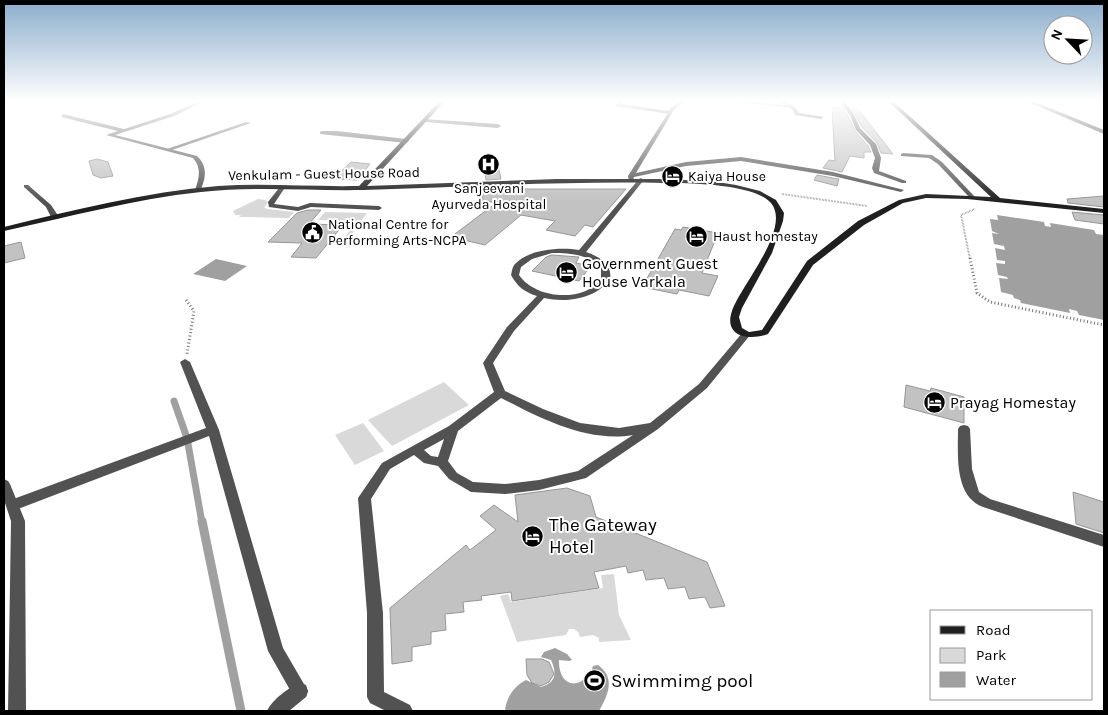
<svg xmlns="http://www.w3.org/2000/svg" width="1108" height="715" font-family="Karla,sans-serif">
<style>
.green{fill:#d9d9d9}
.water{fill:#a0a0a0}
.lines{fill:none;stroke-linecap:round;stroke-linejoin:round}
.stream-far1{stroke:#a0a0a0;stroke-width:7}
.stream{stroke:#a0a0a0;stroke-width:9}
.building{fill:#c2c2c2;stroke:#969696}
.path-far1{stroke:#747474;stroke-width:2;stroke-dasharray:0.5 1;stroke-linecap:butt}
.path{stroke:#747474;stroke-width:3;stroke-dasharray:1 2.5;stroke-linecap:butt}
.service{fill:#525252;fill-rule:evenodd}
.minor{fill:#525252;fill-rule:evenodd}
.secondary{fill:#1f1f1f;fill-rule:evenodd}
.labels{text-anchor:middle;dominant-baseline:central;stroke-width:4;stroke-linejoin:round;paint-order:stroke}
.far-street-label{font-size:14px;fill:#000;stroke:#fff}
.far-poi-label{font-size:14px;fill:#000;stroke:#fff;text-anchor:start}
.poi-label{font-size:16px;fill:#000;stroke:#fff;text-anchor:start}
.near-poi-label{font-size:19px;fill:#000;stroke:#fff;text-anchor:start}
</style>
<rect width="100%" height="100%" fill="#fff"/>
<path class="green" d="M258,199L265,200L268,202L264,208L268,209L294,212L289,218L239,217L241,215H235L233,211Z
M325,212L367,213L344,245H339L357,221L318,220Z
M444,382L469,405L392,446L368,420Z
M363,423L384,451L355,465L335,435Z
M614,574L619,615L631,640L599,642V638L593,635L580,637L578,632L574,629H569L566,635L517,642L500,596L508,594L511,602L603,588L601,575Z"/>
<path class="water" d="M997,215L1044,222L1045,226L1051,227L1050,223L1094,230L1096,234L1104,235V320L1079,315L1077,311L1069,309L1070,313L1021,303L1020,300L1014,298L1013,295L1001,292L999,278L1008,279L1007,277L998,275L996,263L1005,264V261L997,260L995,248L1005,250L1004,246L994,244L992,233L999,234L992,231L990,219L998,220Z
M216,259L247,266L225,281L193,274Z
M555,648L567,654L572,660L569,661L559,660C558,680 572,692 588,676C591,674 592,669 593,666L598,665C616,678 608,695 599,711H505C506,698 514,686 526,680L541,687C556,683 557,673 551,660L541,657L544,652Z"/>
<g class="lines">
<path class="stream-far1" d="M174,401L187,438L202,523"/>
<path class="stream" d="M202,521L241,711"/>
</g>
<path class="building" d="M832,108H843L848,116L855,131L868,146L871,152H864V158L850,156L842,172L823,168L829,160L835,161Z
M852,109H858L893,154L881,153L877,143L862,127Z
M97,159L108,162L113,176L101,178L93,175L89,161Z
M483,161H497L501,179L486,180Z
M351,162L370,164L357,180L333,179Z
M817,175L833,178L839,179L837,186L814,180Z
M503,187V189H626L593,227L585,225L575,236L546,230L555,221L521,215L485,245L451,237L496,203L482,200L484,188Z
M1104,196V207L1068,203L1067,199Z
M308,210H321L309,224L343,225L316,258L291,257L302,243L268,242L297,213Z
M1072,212L1104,215V224L1075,220Z
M683,227L718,233L702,273L718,276L709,296L679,290L677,294L642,287L675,229L681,230Z
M21,242L25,258L4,263V246Z
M552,255L579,257L576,263L591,266L579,281L532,271L546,257Z
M906,385L930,391L931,388L964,397V423L904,407Z
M567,488L590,496L596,517L707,562L725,606L710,608L705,597L689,599L685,587L668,589L664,578L646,580L643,570L628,573L626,566L594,572L599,588L512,601L511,592L481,596L482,600L463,602L464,612L445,614L446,630L431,632V644L412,647V661L392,664L390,608L466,545L470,550L496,530L480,516L494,505L518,522L515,495Z
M1073,492L1104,502V533L1076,524Z
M526,659H542L549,662L554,674L549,682L541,686L532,683L527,675Z"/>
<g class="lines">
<path class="path-far1" d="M782,194L867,206
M970,259L961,215L975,209"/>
<path class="path" d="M970,258L977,293L990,302L1104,325
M186,300L194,311L187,354"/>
<path class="service" d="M197,102H203L174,116L115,135L197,156C208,166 206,179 200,191L195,190C199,179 202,168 193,158L106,135L170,114Z
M618,102H623L621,104L669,111C673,105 676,102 684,102L677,107L670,114L615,106Z
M735,102H758L789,106L787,107Z
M424,119L498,124L501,126L498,128L426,122Z
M903,153L932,155L942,162L975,197L970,198L938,164L929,158L901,156V154Z
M641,178L644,180L643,181L586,252C598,256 613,264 610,279C596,299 567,303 544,298L514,331L493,363L505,391L543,409L580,423L619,428L650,423L699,384L743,332H749L751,334L707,388L658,429L586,478L539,490L505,494L471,492L449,479L438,466L424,463L414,455L390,469L371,499L383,613L384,692L410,705L413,711H386L370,703L367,697V613L358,498L382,463L449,426L494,392L483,363L507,327L537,296C524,292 517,286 511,275C512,272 512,267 515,264C529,249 560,247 579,250L639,179ZM552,253C570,253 590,254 601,269V279C584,303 535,299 519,275L521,267L532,259ZM501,398C540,418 587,443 633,435L578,471L539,480L505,484L473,482L457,473L448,461L458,431ZM444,439L438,457L431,456L424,450Z
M24,185H28L51,205L59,217L58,219H52L46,207L24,187Z
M281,187L284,189L274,204L298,207L310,203L379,206L382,208L379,210L311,207L298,211L269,207L268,202L279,188Z
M185,359L190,362L219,430L283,648L308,691L306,697L300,699L294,697L268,651L209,436L18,509L13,510L8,509L6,505L8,501L206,428L180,362Z"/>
<path class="minor" d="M4,102H10L4,104Z
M780,102C788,102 796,105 799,113L824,117L821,119L795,115L793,110Z
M840,102H845L854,115L860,128L876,144L881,158L879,171L906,181V183H902L874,173L872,168L875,158L870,145L856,130L850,115Z
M670,112L672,113L636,173L686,162L741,157L833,172L904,190L901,192L833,176L741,161L686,166L634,177L633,181H629L628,176L668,113Z
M63,114L124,129L125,130L122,132L61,117Z
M246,122L251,123L172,150L167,149Z
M322,131H337L406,139L409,141L406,143L320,134V132Z
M964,425L968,426L970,429L972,469L979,492L990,499L1104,535V547L983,507C954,496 958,455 958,429L960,426Z
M4,479L8,481L10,484L25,521L26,711H8L11,521L4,500Z
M300,683L306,685L308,691L306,697L289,711H267C272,700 289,687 300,683Z"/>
<path class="secondary" d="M439,102H444L367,186L557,179H659L711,181L736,185L760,191L776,200L784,213L783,221L772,253L742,308L739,317L742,328L749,332L762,330L807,261L858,221L899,200L926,194L991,197L889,102H894L1000,198L1104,209V213L967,199L926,198L903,203L864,225L813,265L768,334C750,341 723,337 732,311C740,287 792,228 771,203C755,184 690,183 665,183C564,181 464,187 363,190C309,191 255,186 201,192C134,199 69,217 4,231V227C74,210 145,192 218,186C265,183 312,187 359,186Z
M1028,102H1035L1104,130V134Z"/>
</g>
<linearGradient id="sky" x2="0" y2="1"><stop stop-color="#8baccb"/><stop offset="0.5" stop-color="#fff"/><stop offset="1" stop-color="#fff" stop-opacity="0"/></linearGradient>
<rect width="1108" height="202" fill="url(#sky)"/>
<defs>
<symbol id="hospital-disc" viewBox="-11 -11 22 22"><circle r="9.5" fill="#000" stroke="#fff"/><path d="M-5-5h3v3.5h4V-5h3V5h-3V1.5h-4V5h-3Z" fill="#fff"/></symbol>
<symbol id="hotel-disc" viewBox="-11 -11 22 22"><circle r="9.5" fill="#000" stroke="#fff"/><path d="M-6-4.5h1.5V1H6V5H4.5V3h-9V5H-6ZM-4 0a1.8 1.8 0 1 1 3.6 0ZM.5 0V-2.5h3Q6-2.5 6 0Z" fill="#fff"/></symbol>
<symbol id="civic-disc" viewBox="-11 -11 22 22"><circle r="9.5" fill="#000" stroke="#fff"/><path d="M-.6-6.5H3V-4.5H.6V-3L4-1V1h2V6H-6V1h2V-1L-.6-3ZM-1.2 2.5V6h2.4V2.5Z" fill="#fff"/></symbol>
<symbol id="stadium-disc" viewBox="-11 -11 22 22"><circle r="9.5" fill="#000" stroke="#fff"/><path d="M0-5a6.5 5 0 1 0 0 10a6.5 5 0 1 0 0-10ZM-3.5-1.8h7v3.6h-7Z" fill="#fff"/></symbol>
</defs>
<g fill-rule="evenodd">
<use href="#hospital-disc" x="476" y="152" width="25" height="25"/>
<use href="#hotel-disc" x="660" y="164" width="25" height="25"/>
<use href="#civic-disc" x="300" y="220" width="25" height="25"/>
<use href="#hotel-disc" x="684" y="224" width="25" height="25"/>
<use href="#hotel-disc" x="554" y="260" width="25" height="25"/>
<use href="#hotel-disc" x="922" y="390" width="25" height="25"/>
<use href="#hotel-disc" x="520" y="524" width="25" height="25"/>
<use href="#stadium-disc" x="582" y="668" width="25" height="25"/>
</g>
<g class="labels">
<g class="far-street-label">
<text transform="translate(324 174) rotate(-1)">Venkulam - Guest House Road</text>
</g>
<g class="far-poi-label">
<text x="688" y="176">Kaiya House</text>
<text x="489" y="188" text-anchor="middle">Sanjeevani<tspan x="489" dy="16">Ayurveda Hospital</tspan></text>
<text x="328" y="224">National Centre for<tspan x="328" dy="16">Performing Arts-NCPA</tspan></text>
<text x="713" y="236">Haust homestay</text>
</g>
<g class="poi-label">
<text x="582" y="263">Government Guest<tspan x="582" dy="18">House Varkala</tspan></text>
<text x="950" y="402">Prayag Homestay</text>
</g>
<g class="near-poi-label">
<text x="549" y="525">The Gateway<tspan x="549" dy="22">Hotel</tspan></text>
<text x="611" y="681">Swimmimg pool</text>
</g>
</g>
<rect width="1108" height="715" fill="none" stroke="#000000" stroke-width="10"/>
<rect x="930" y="610" width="162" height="90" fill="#ffffff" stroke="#999999"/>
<rect x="940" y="626" width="25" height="8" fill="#1f1f1f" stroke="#999999"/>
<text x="976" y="635" font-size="15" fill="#000000">Road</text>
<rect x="940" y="648" width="25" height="15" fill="#d9d9d9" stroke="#999999"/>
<text x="976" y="660" font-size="15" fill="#000000">Park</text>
<rect x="940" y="672" width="25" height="15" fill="#a0a0a0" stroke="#999999"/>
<text x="976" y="685" font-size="15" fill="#000000">Water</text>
<g transform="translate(1068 40) rotate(295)"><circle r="24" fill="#ffffff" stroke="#999999"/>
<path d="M0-4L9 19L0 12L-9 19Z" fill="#000000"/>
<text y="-8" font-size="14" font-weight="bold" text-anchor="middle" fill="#000000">N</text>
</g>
</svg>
